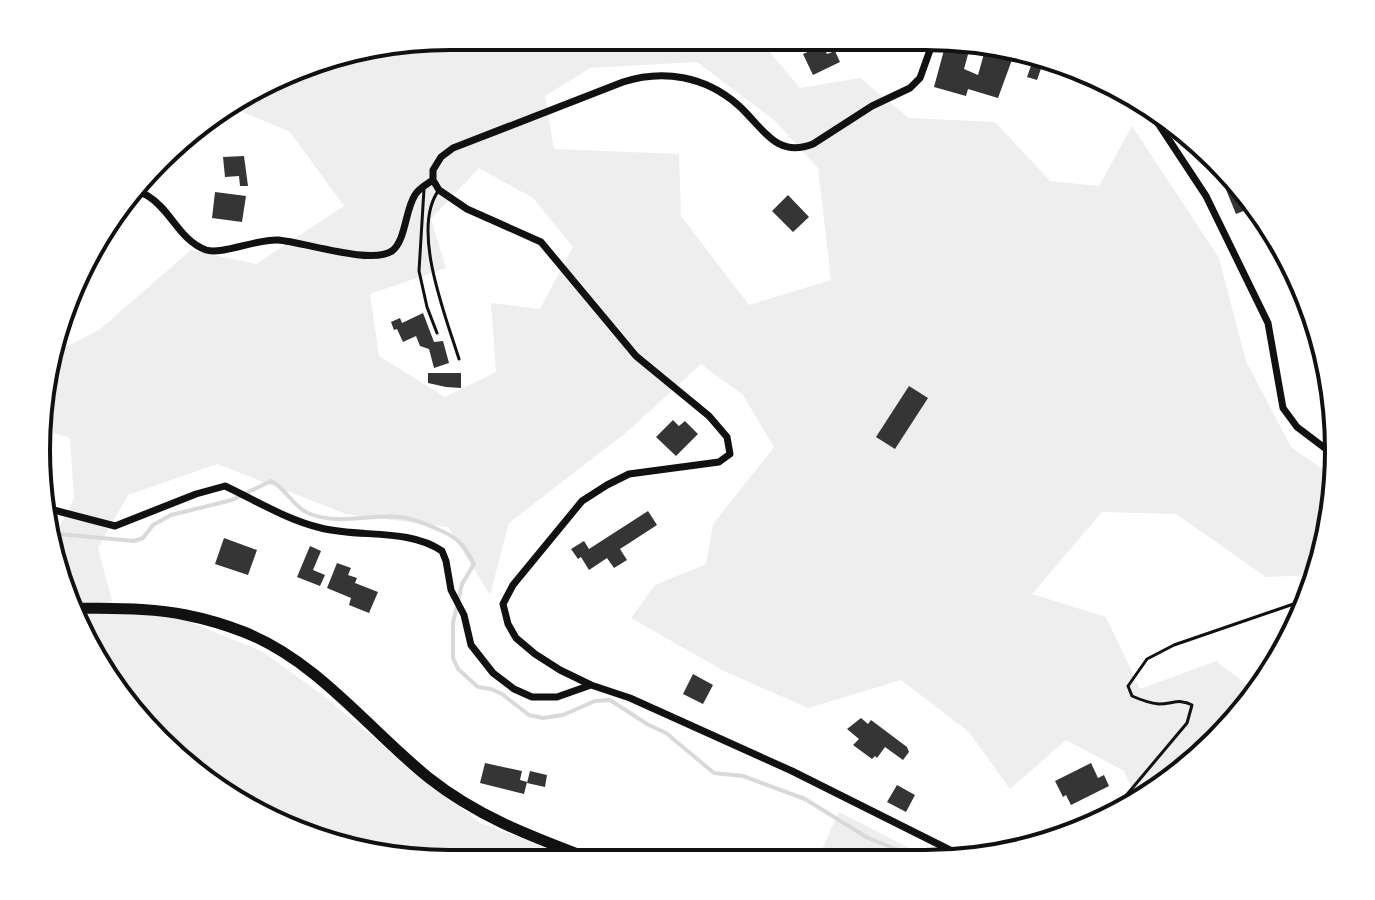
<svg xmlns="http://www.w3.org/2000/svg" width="1375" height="900" font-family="'Public Sans',sans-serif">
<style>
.green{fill:#eee;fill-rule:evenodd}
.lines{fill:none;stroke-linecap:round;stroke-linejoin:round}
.stream{stroke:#d9d9d9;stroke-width:4}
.building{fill:#353535}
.service{stroke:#111;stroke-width:3}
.minor{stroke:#111;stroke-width:7}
.primary{stroke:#111;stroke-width:11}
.rim{fill:none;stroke:#111;stroke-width:4}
</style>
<rect width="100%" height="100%" fill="#fff"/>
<path class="green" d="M450,36L772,38L768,50L800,88L860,78L909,118L995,122L1050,181L1099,186L1132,126L1219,258L1246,361L1291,447L1331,475L1318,575L1266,577L1176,514L1102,512L1032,594L1106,617L1140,689L1216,661L1255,691L1237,723L1136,800L1124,771L1066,740L1010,789L969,732L901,680L808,708L726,672L631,618L655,585L706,564L713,524L774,447L743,395L701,364L628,431L509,523L490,595L448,527L346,514L217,464L128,495L98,548L115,612L173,615L263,652L328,699L387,749L480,823L583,861H396L291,832L177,762L92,657L50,557L49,543H52L74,498L70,438L37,428L52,345L62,349L99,330L191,250L256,264L344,206L290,132L224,104L317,58ZM697,62L775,121L818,168L831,280L749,305L681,216L679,154L554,149L545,96L590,68ZM479,168L533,198L573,247L540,309L491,303L496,372L445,397L379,356L370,294L446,268L431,219Z
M839,812L939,863L816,862Z"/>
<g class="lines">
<path class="stream" d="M48,533L134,541L143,538L153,525L171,515L232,500L271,481C286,488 292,506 308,513C337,526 370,514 400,517C412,518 423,523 435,528C457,537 463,543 474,564L462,584L453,623V658L458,669L478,687L491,689L502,694L529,715L543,718L563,715L595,701L610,700L647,724L666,733L714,773L743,776L805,799L868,838L931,863"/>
</g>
<path class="building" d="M807,38L820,39L827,54L835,51L840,62L813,75L803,54L812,50Z
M876,39H909L907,52L875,48Z
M947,39L964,40L962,43L970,47L964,69L978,75L985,50L1013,57L998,98L968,89L966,96L934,87Z
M1033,60L1043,63L1037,80L1027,77Z
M244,156L248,186H240L239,176L225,177L223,157Z
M1233,184L1251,208L1236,214L1225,187Z
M215,192L246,196L242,222L212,218Z
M788,195L809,217L793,232L772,211Z
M423,313L434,342L443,341L449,363L434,368L429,349L420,346L416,336L403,342L397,329L394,330L391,322L400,318L402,323Z
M428,373H461V388L446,387L428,383Z
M909,386L928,398L895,449L876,437Z
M673,420L679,426L685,421L698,434L676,456L656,437Z
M648,511L657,525L620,549L627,560L614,568L607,558L589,570L581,557L578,559L571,549L584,541L589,549Z
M224,538L257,550L248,575L215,564Z
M310,546L321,551L313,570L325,575L320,586L297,577Z
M337,563L351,568L348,575L357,578L355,583L378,592L369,613L349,605L351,598L327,588Z
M693,674L713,685L703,704L683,694Z
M861,718L868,724L871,720L907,747L909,752L903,760L885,747L877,758L875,756L872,759L853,745L859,739L847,729Z
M485,763L522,771L520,780L527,782L524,794L480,783Z
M1091,763L1098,778L1104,775L1109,786L1071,805L1066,795L1063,797L1055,781Z
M530,771L547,775L545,787L527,783Z
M897,785L915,795L906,812L887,802Z"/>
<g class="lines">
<path class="service" d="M424,189L419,271L427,307L437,333
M439,190C410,228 446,317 459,359
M1110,820L1124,798L1187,723L1192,705C1180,698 1172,704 1159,704C1149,703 1141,700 1132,696L1128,686L1147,659L1174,645L1308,599"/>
<path class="minor" d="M934,39L920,78L910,88L872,106L813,144C775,159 762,126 738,105C705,76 663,69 623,82L453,148L441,157L433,170V180L439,190L467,209L541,242L636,356L709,416L727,437L730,454L719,462L629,474L607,485L582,501L513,585L503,604L508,624L516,638L535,654L560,670L591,685L630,698L792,771L968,859
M1148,108L1206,196L1268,323L1283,408L1297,427L1334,455
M131,189C136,191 143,193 148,196C171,210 179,240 206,250C221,255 257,239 278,240C304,242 371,265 392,251C406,240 405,210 415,195C418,189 427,184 433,180
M45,509H50L115,526L196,494L225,486C257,501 287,520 321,528C360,538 408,528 442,551L446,561L451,590L464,615L471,645L493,673L514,689L532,697H557L591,685"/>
<path class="primary" d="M71,608C109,609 149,607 186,615C206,619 226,625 244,632C319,662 368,729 429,778C481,819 536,838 596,861"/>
</g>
<path d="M0 0H1375V900H0ZM450 50H925A400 400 0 0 1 1325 450V450A400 400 0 0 1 925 850H450A400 400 0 0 1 50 450V450A400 400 0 0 1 450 50Z" fill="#fff" fill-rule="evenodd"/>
<path class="rim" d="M450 50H925A400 400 0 0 1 1325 450V450A400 400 0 0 1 925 850H450A400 400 0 0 1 50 450V450A400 400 0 0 1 450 50Z"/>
</svg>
